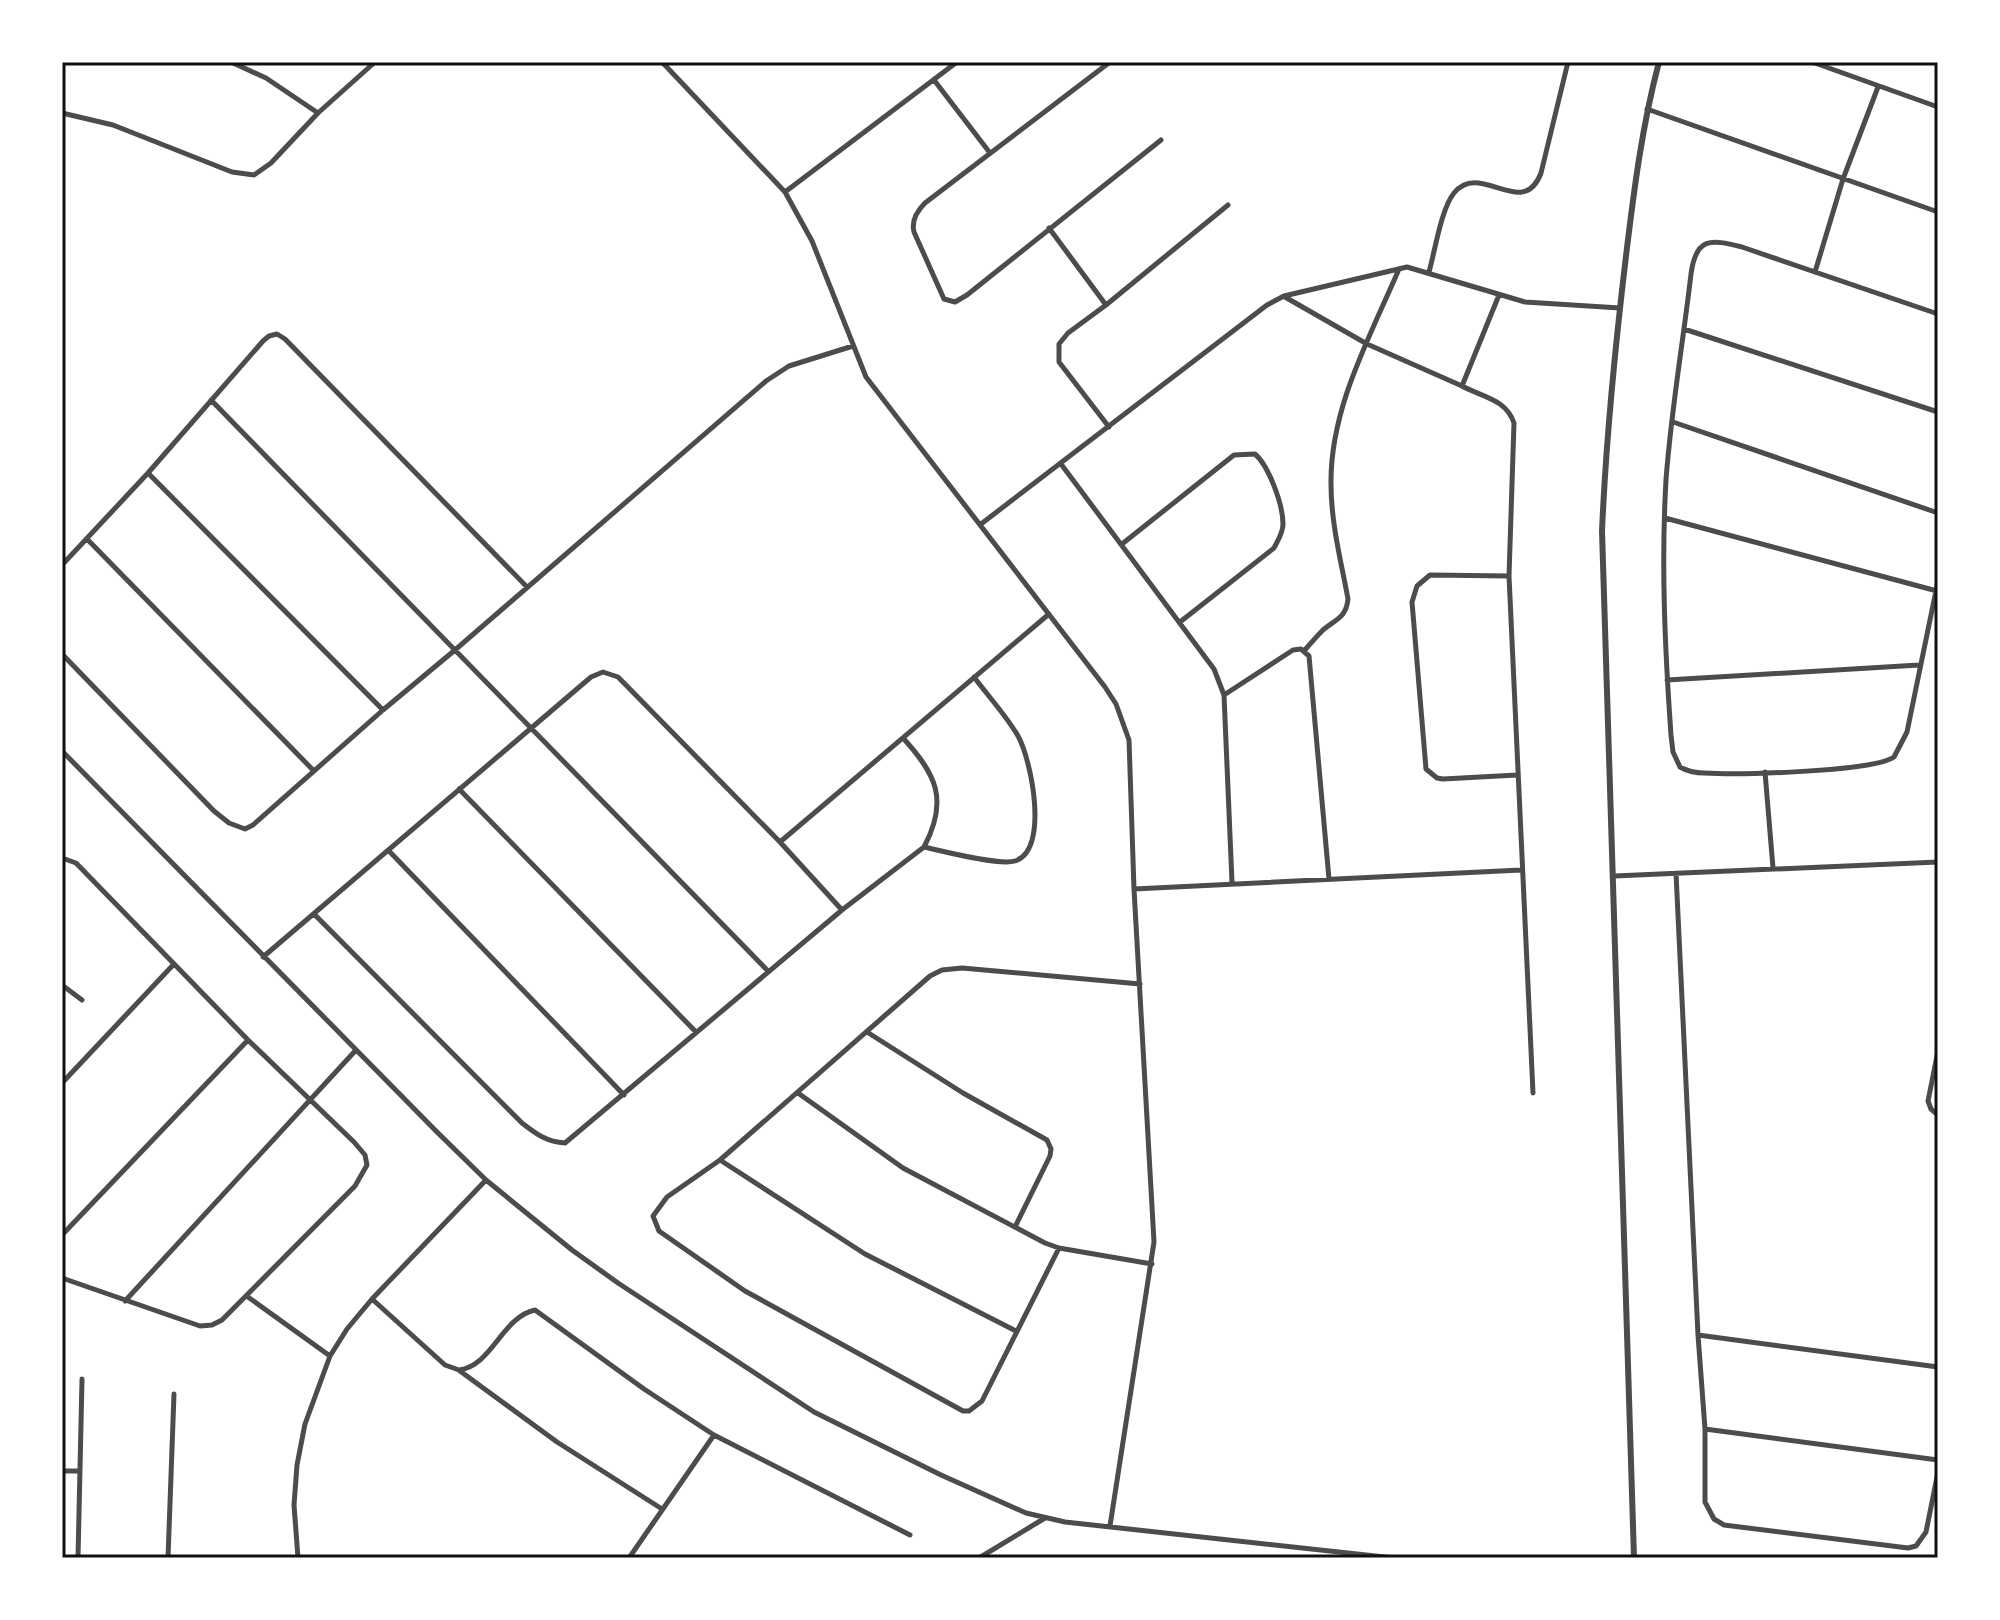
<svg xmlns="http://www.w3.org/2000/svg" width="2000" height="1620" font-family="Signika,sans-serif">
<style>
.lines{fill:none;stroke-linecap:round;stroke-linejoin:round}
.minor{stroke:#4c4c4c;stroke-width:5}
.tertiary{stroke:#4c4c4c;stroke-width:6}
.neatline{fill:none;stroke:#111;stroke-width:3}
</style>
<rect width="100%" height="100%" fill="#fff"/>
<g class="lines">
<path class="minor" d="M231,62L266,78L318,113
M662,62L785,192L812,241L866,377L1105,687L1116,704L1129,740L1134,889L1154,1242L1110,1526
M1110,62L925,203C917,211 911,220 914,232L944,299L955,302L967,295L1161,140
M1812,62L1938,107
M934,80L990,153
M1647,109L1938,212
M62,113L113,125L232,172L254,175L271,163L318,113L375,62
M785,192L957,62
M1049,228L1106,305
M1429,272C1435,251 1441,209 1454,193C1480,160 1523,221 1541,173L1568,62
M1815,272L1843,179L1878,87
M1499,295L1462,386C1482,397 1506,399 1514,423L1509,576L1533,1093
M1285,297L1367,344L1462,386
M1938,314L1742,247C1710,239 1696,237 1691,274C1683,343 1671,411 1666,480C1661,565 1665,650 1671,735L1673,752L1680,767C1687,771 1695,773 1704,773C1736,775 1872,772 1894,757L1907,732L1938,581
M1684,329L1938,412
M211,400L768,971
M1673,422L1938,513
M1109,427L1059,362V344L1068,333L1106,305L1228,205
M1061,464L1214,669L1224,695L1232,882
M148,473L383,710
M1665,518L1937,591
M981,524L1267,305L1284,296L1407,267L1525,302L1620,308
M87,539L313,770
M1122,544L1234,455L1255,454C1269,466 1283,505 1283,524C1283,533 1278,540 1274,548L1180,622
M62,565L148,473L263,341L269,336L277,334L285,339L527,587
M1509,576L1430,575L1417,586L1412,602L1426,769L1437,778L1443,779L1517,775
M1304,651C1310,644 1316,637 1323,630C1336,619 1346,618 1348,599C1341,561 1331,523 1331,484C1330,408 1370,337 1399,269
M62,654L214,811L229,823L245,829L253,825L383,710L455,650L766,381L789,366L853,346
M1667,680L1919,665
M1224,695L1293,650L1301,649L1309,656L1329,879
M903,738C936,774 949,800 924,847
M62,751L437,1132L486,1180L572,1250L618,1283L814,1412L941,1475L1026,1513L1065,1522L1394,1558
M1765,772L1773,868
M459,789L696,1032
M780,842L1049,614
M389,851L624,1095
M62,858L76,863L248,1040L354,1142L365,1155L367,1165L355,1186L222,1320L212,1325L200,1326L62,1278
M1676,873L1698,1335L1705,1429V1502L1714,1519L1724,1525L1908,1548L1916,1546L1926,1532L1938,1472
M1614,876L1938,862
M1134,889L1521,870
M314,914L522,1123C536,1134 547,1142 565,1143L842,910L924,847C942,851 1000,866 1015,861C1050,850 1031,759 1018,736C1006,715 988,696 974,677
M263,957L591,677L603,672L618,677L780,842L842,910
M62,985L82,1000
M867,1032L963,1093L1047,1140L1051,1149L1050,1156L1015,1227
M1938,1051L1928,1101L1931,1109L1938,1115
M62,1083L174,964
M798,1093L903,1168L1045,1243L1059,1248L1152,1264
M720,1160L865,1254L1016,1331
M62,1235L248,1040
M1059,1248L982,1401L969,1411H963L745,1291L659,1231L653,1216L667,1197L720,1160L930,976L942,970L962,968L1140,984
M248,1297L330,1356
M372,1299L445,1365L459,1370C492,1366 502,1317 535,1310L644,1389L714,1435L910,1535
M125,1301L356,1050
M1698,1335L1938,1367
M460,1371L557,1442L662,1509
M1705,1429L1938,1460
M62,1471H80
M78,1558L82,1379
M168,1558L174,1394
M298,1558L294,1505L297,1465L305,1424L330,1356L347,1329L372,1299L486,1180
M629,1558L714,1435
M979,1558L1045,1518"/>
<path class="tertiary" d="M1634,1558L1602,531C1606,439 1615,348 1626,256C1634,190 1642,126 1659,62"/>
</g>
<rect width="2000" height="1620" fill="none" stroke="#ffffff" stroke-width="128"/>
<rect x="64" y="64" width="1872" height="1492" class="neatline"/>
</svg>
